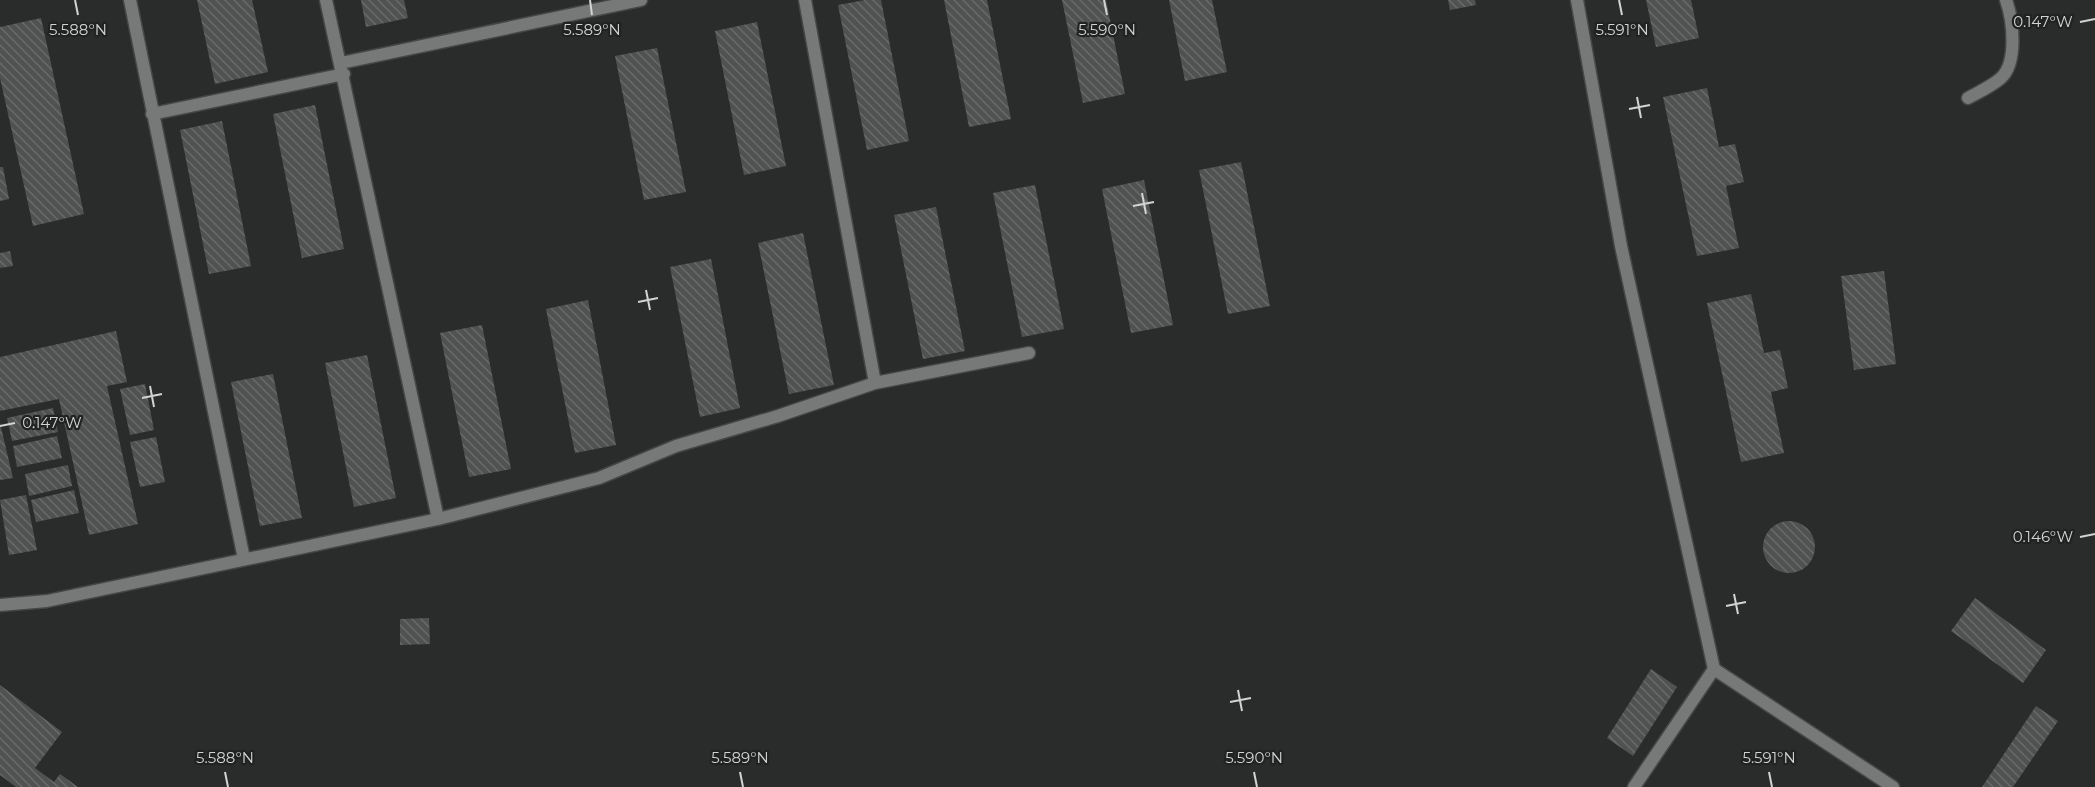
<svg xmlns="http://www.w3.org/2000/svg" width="2095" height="787" font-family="Montserrat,sans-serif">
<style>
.building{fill:url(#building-back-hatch)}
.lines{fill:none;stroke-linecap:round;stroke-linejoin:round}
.lane-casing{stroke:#444746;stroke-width:15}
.street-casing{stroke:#444746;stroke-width:15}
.lane{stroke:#767978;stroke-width:12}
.street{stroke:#767978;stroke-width:12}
.ticks{fill:none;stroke:#d2d4d4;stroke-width:2}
.ticks-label{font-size:15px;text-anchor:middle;fill:#d2d4d4;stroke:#202322;stroke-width:4.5;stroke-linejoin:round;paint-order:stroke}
</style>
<defs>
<pattern id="building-back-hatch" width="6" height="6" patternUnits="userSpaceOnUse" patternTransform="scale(1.5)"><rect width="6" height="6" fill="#505252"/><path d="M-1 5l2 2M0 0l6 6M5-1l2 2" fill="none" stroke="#686a6a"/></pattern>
</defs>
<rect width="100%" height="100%" fill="#2a2c2c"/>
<path class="building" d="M197,0H252L268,72L215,84Z
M361,0H404L408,18L366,27Z
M865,0H881L909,141L867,150L838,5Z
M944,0H987L1011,119L969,127Z
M1062,0H1106L1125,94L1083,103Z
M1169,0H1212L1227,72L1185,81Z
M1448,0H1475L1476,5L1450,10Z
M1646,0H1691L1699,38L1656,47Z
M41,18L84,214L33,226L0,78V27Z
M757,22L786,166L744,175L715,31Z
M657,48L686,192L644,200L615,56Z
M1707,88L1719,147L1735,144L1744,182L1726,186L1739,248L1697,256L1663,97Z
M315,105L344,249L302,258L273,114Z
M222,121L251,266L209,274L180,130Z
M1241,162L1270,306L1228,314L1199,170Z
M0,167H3L9,199L0,201Z
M1144,180L1173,325L1131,333L1102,189Z
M1035,185L1064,329L1022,337L993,193Z
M936,207L965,351L923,359L894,215Z
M803,233L834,385L789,394L758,243Z
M10,251L13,266L0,268V253Z
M711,259L740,408L700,417L670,267Z
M1884,271L1896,364L1854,370L1841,276Z
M1751,294L1764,353L1780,350L1788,388L1771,392L1784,453L1741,462L1707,303Z
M588,300L616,445L575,453L546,309Z
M482,325L511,469L469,477L440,333Z
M116,331L127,382L107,386L138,524L89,535L59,399L0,411V357Z
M367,355L396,498L354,507L325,363Z
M273,374L302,518L260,526L231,382Z
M145,384L154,430L130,435L120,389Z
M53,408L58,432L12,441L7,418Z
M0,423L13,478L0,480Z
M57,436L62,458L17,467L13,446Z
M156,437L165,482L140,487L130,442Z
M68,465L72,486L29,496L25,474Z
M74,490L79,513L36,522L31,500Z
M26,495L37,550L9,555L0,500Z
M1763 547a26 26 0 1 1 52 0a26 26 0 1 1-52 0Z
M1975,598L2046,650L2023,683L1951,631Z
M429,618L430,644L400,645V619Z
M1651,669L1677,687L1633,756L1607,738Z
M0,685L62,732L35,768L54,782L60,774L78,787H16L0,775Z
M2036,706L2058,721L2013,787H1982Z"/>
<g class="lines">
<defs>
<path id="lane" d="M1577,0L1621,246L1714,669
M1968,98C1979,92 1992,86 2001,78C2018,62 2013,20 2006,0"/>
<path id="street" d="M130,0L244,559
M326,0L438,519
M805,0L875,383
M341,63L641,0
M152,114L344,74
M0,605L47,601L438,519L599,478L676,446L778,416L875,383L1029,353
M1634,787L1714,669L1893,787"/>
</defs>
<use href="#lane" class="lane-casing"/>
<use href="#street" class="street-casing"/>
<use href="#lane" class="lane"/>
<use href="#street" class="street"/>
</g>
<path class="ticks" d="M75,0L78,15M590,0L592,15M1104,0L1107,15M1619,0L1622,15M2080,22L2095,19M1637,97L1641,118M1629,109L1650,105M1142,193L1146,214M1133,206L1154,202M646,290L650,310M638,302L658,298M150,386L154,407M142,398L162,394M0,426L15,423M2080,537L2095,534M1734,594L1738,614M1726,606L1746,602M1238,690L1242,711M1230,702L1251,698M225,772L228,787M740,772L743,787M1254,772L1257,787M1769,772L1772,787"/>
<g class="ticks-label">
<text x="2043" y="27">0.147°W</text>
<text x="78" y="35">5.588°N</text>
<text x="592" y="35">5.589°N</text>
<text x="1107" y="35">5.590°N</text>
<text x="1622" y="35">5.591°N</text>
<text x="52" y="428">0.147°W</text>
<text x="2043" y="542">0.146°W</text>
<text x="225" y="763">5.588°N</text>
<text x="740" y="763">5.589°N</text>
<text x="1254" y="763">5.590°N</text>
<text x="1769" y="763">5.591°N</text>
</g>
</svg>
